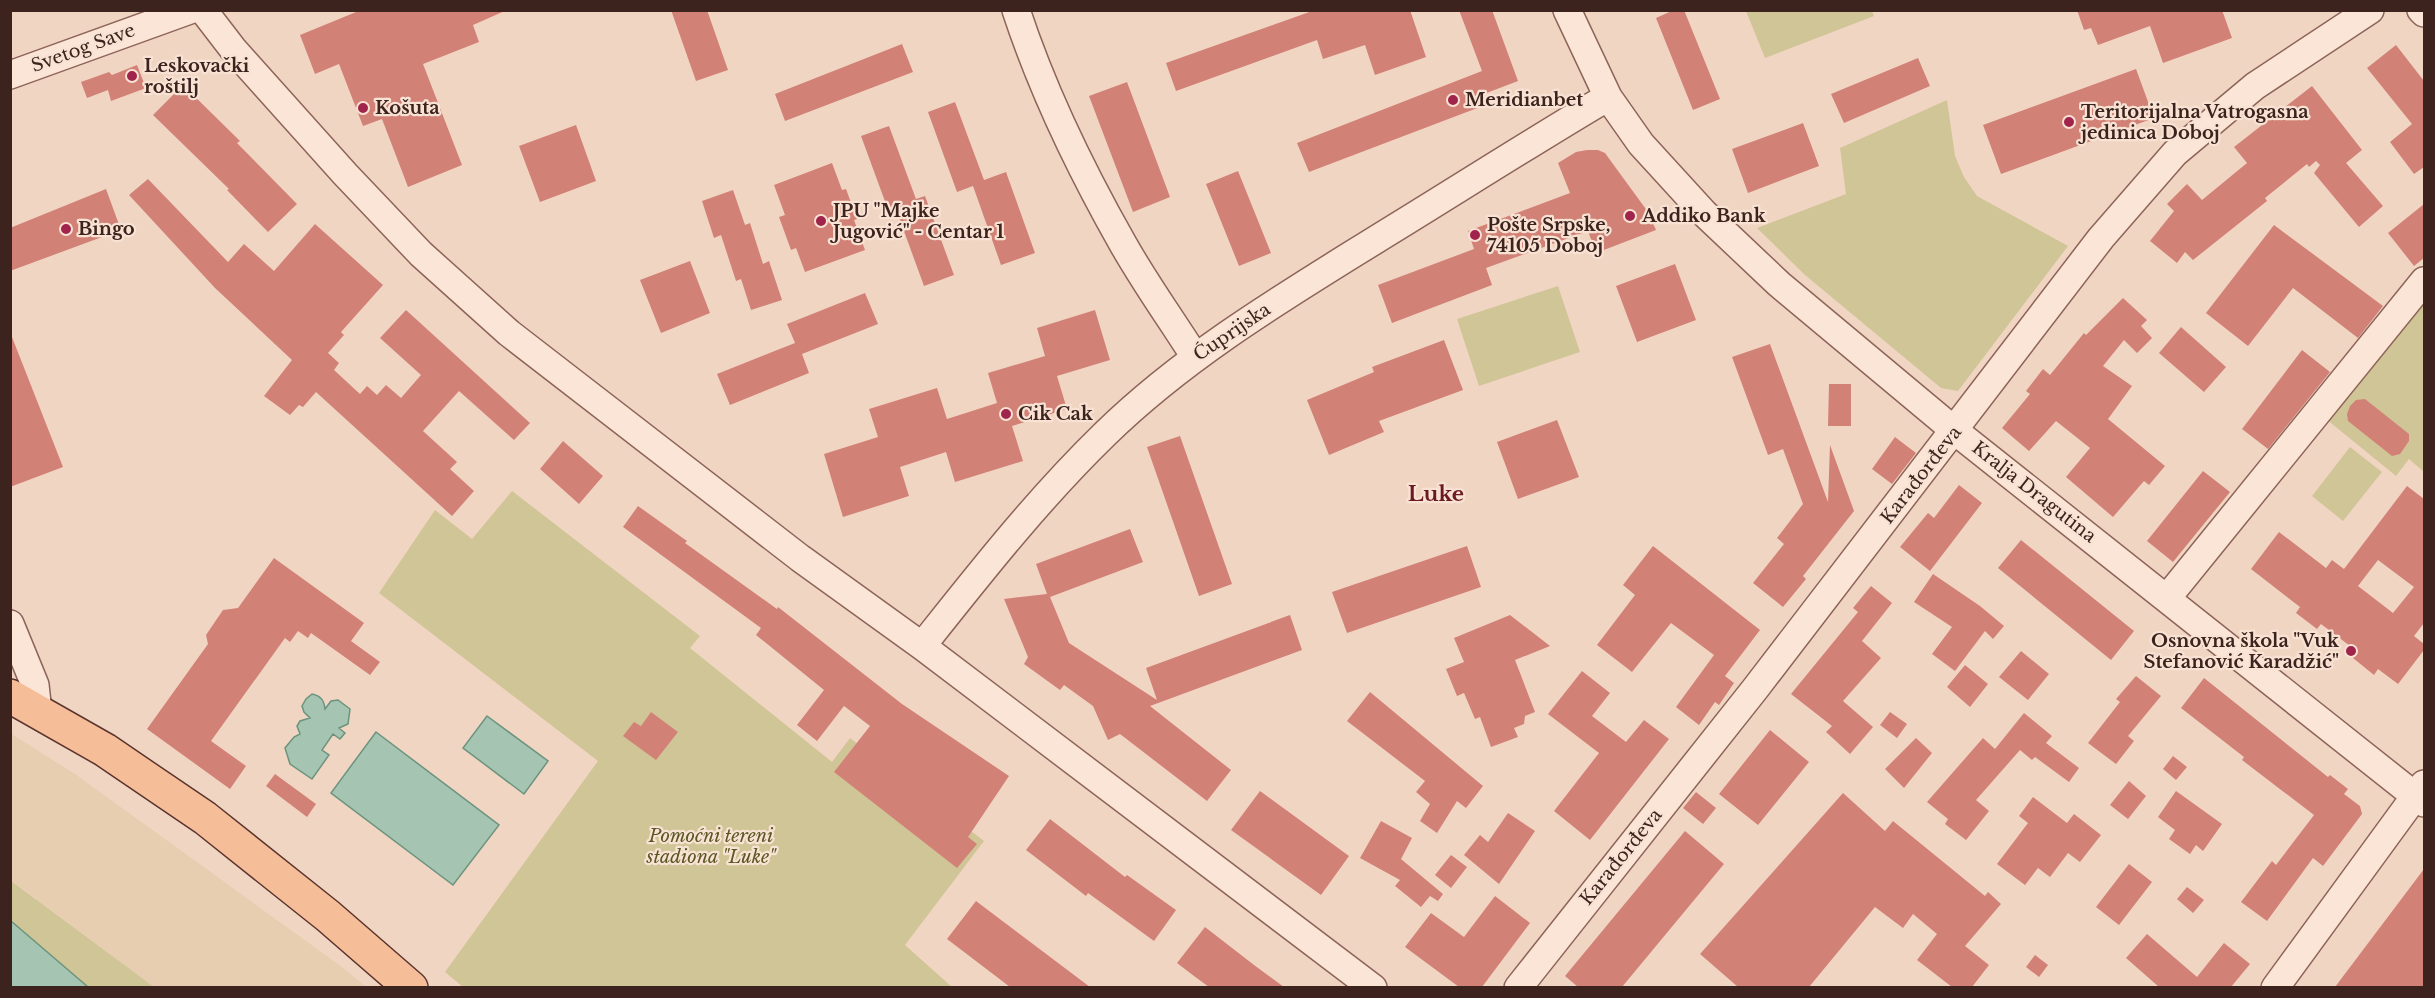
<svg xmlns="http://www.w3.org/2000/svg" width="2435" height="998" font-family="'Libre Baskerville',serif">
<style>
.farmland{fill:#e7ceb0}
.green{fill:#d0c596}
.water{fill:#a6c4b2;stroke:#6b937d;stroke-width:1.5}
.building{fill:#d28177;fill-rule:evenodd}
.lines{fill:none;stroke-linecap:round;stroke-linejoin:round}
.minor-casing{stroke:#8d6458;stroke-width:30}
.major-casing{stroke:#5a342d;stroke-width:36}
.minor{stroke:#fbe5d7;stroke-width:27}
.major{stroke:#f6bd99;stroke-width:33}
.poi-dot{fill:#a0244b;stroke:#f8e2d3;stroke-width:2}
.labels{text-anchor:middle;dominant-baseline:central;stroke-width:4.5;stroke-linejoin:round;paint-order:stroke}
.street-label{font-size:18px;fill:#3c231e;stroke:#f8e2d3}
.poi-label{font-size:18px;font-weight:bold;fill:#3c231e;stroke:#f8e2d3;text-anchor:start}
.park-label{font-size:18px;font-style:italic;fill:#5a5723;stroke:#f8e2d3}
.quarter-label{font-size:21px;font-weight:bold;fill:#6b1a22;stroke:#f8e2d3}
</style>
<rect width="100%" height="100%" fill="#f1d5c3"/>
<path class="farmland" d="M10,733L75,774L342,967L366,987H154L11,880Z"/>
<path class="green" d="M1872,11L1874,16L1765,58L1746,11Z
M1947,100L1955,156L1964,177L1977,196L2068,246L1958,391L1941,388L1805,275L1757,228L1846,194L1840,148Z
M1558,286L1580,352L1479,386L1457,319Z
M2424,297V472L2409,459L2396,476L2326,419Z
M2350,447L2382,472L2343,521L2312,496Z
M512,491L700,636L690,648L832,762L850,738L984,841L905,945L952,987H463L445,972L598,761L379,593L435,510L472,539Z
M10,880L154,987H88L11,921Z"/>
<path class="water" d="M312,694C321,696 324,700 325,709L331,701L338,700L350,709L348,724L339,728L345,733L340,739L333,734L322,750L329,755L312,779L290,764L285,748L294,737L300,734L297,726L300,721L310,718L304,712L302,706L306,699Z
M487,716L548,761L524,794L463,748Z
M376,732L499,825L453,885L331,793Z
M11,921L88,987H11Z"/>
<path class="building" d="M361,10H507L473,25L479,42L423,64L462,165L408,187L382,119L363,126L339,64L315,74L300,35Z
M671,10H707L728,70L696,81Z
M1315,10H1410L1426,57L1375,75L1365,45L1323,59L1317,40L1176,91L1166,63Z
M1459,10H1492L1518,81L1476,97L1480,107L1309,172L1297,143L1482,71Z
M1674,10H1684L1720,99L1693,110L1656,18Z
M2077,10H2222L2232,38L2163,63L2150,26L2098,45L2091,28L2084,30Z
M902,44L913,72L785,121L775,94Z
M2396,45L2424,81V167L2414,174L2390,142L2412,124L2367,68Z
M1918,58L1930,86L1844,123L1831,94Z
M137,65L146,88L111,101L108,90L87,98L81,82L109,72L112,75Z
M2136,69L2154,118L2001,174L1983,125Z
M1127,82L1170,197L1133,212L1089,96Z
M183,85L240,141L237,143L297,204L268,232L227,190L229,189L153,115Z
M2312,86L2362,150L2346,163L2383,206L2359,227L2314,173L2320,165L2316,161L2309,167L2307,164L2265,198L2267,201L2193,260L2185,252L2177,263L2150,241L2174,211L2167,204L2187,184L2202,200L2247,163L2234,147Z
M955,102L984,180L1006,172L1035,253L1001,265L973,186L957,192L928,112Z
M1803,123L1819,166L1748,193L1732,149Z
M576,125L596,181L540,202L519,146Z
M889,126L916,199L925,196L954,275L924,286L897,212L890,215L861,136Z
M1587,150H1598L1605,153L1648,212L1656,230L1596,253L1588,231L1486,268L1492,285L1392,323L1378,285L1474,249L1468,231L1570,193L1558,163L1576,152Z
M832,163L842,190L846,189L857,219L854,220L865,250L805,272L796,248L791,250L779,217L785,215L774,185Z
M1238,171L1271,253L1239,266L1206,184Z
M148,179L228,262L244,244L274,271L315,224L383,285L341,332L344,335L328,353L339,363L334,370L360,394L367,386L377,395L386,385L401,398L421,375L380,338L406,310L530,423L514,440L459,391L423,431L457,462L450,469L474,491L452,516L316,392L303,407L299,405L290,415L264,396L292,360L215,288L129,195Z
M106,189L121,230L10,271V228Z
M733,190L745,225L750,223L763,264L769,261L782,300L751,310L741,279L736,281L721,235L714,238L702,201Z
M2424,204V258L2414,266L2388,233Z
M2274,225L2383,306L2358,338L2293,288L2248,346L2206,313Z
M690,261L710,313L661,333L640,280Z
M1675,264L1696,320L1637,342L1616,286Z
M865,293L878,324L802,354L809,373L730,405L717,374L795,343L787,324Z
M2123,298L2147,320L2141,326L2152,338L2137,353L2124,340L2103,366L2132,386L2108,419L2165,466L2149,485L2144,481L2113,517L2066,477L2090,448L2056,421L2029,451L2002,428L2030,394L2026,391L2043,369L2050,375L2084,333L2086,335Z
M1095,310L1110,360L1057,376L1067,409L1012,426L1023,461L955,482L946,452L900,467L909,496L843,517L824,454L878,437L869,409L937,388L947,419L997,403L988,373L1045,356L1037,328Z
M2181,327L2226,367L2204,392L2159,353Z
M10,332L63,467L10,487Z
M1444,340L1463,390L1379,421L1384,432L1329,455L1307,400L1374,372L1372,367Z
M1770,344L1828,502L1830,445L1854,511L1803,576L1806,579L1783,607L1753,583L1784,544L1777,538L1803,504L1783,449L1768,455L1732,357Z
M2302,350L2330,372L2268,449L2242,429Z
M1829,384H1851V426H1828Z
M2365,399L2409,434V441L2400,454L2392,456L2348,421L2347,414L2350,406L2356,400Z
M1557,420L1579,477L1518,499L1497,442Z
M1180,436L1232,584L1199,596L1147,447Z
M1895,437L1916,453L1892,484L1872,469Z
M563,441L603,476L579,504L540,469Z
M2203,471L2230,492L2173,562L2147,541Z
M1959,485L1982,503L1930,571L1900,547L1928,513L1934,518Z
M2407,486L2424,499V623L2414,636L2424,644V650L2398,684L2378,669L2374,675L2353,658L2358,652L2321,624L2317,629L2296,613L2300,607L2251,569L2279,532L2326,568L2332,560L2344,569ZM2378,560L2414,587L2393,613L2358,586Z
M638,506L687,541L685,543L777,609L778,607L902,704L1009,776L968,837L977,844L957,868L834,772L870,726L844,706L817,741L797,725L824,690L756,635L761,628L623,527Z
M1130,529L1143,562L1050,597L1069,643L1157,700L1146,668L1290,615L1302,650L1150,706L1231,770L1207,801L1120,734L1108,740L1093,706L1064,685L1060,690L1024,664L1028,657L1004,599L1047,594L1036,564Z
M2021,540L2134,631L2111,660L1998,568Z
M1467,546L1481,587L1347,633L1332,592Z
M1653,546L1760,630L1725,676L1734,683L1719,705L1715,702L1699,725L1676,707L1714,655L1671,623L1632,672L1597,645L1635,595L1623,585Z
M274,558L364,623L351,641L380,662L370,675L311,633L308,638L298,631L290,642L285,638L211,741L246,766L230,789L147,729L208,644L206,635L223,610L238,608Z
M1933,574L1980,606L2004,626L1993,639L1985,631L1955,671L1932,654L1952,627L1914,602Z
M1871,586L1892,603L1862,641L1881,658L1843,701L1873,727L1850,754L1826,732L1832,726L1791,694L1858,612L1853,608Z
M1510,615L1550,646L1515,660L1535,712L1525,716L1524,724L1514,728L1518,737L1491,747L1480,717L1475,719L1464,693L1457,696L1446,669L1464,662L1454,638Z
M2021,651L2049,674L2028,700L1999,677Z
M1965,665L1988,684L1970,707L1947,687Z
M1582,671L1610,693L1592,716L1626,742L1644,720L1669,739L1590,840L1554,811L1599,753L1548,714Z
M2136,676L2161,696L2128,736L2134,741L2116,764L2088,743L2120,702L2116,699Z
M2204,678L2328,777L2330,775L2348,789L2344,794L2360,806L2362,814L2323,866L2313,858L2267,921L2241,902L2272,861L2276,865L2314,815L2242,760L2244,757L2181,708Z
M1370,692L1483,786L1466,808L1457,801L1437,833L1420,821L1430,804L1416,792L1425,781L1347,721Z
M651,712L678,732L656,760L623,736L634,722L641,726Z
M1890,712L1907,724L1897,738L1880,725Z
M2024,713L2052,736L2046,743L2079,768L2069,782L2035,757L2032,760L2020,750L1976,800L1989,811L1966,840L1945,824L1948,819L1927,802L1983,738L1995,749Z
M1770,730L1809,762L1758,825L1719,794Z
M1916,738L1932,753L1904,788L1885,769Z
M2173,756L2187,767L2176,780L2163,769Z
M275,774L316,804L307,817L266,786Z
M2129,781L2146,796L2128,819L2110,805Z
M1260,791L1349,856L1321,895L1231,830Z
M2176,791L2222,824L2203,851L2196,845L2190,854L2169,839L2175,830L2158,817Z
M1696,792L1716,808L1703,824L1683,808Z
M1843,793L1885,831L1893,821L1985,896L1988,892L2001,904L1965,946L1989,965L1972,987H1952L1917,960L1937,934L1913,914L1903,928L1875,907L1809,987H1738L1700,954Z
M2033,797L2067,823L2074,814L2101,835L2080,862L2068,853L2050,877L2038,868L2025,885L1997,864L2028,823L2019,816Z
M1508,813L1535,831L1499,884L1464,855L1480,835L1488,842Z
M1050,819L1125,877L1127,875L1176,910L1154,941L1088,893L1086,896L1026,850Z
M1381,821L1412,838L1401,859L1443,894L1438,901L1430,896L1421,907L1395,886L1400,880L1360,858Z
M1685,831L1724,864L1622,987H1578L1565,976Z
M1451,855L1467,867L1451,888L1435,875Z
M2129,864L2152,882L2119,925L2096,907Z
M2424,869V987H2335Z
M2187,887L2204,900L2193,913L2177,899Z
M1495,896L1530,923L1482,987H1459L1405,947L1431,913L1464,937Z
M976,901L1090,987H1010L947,939Z
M1205,927L1254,965L1284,987H1209L1194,976L1177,963Z
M2147,934L2197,977L2224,943L2250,964L2231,987H2159L2126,958Z
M2035,955L2048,965L2039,977L2026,967Z"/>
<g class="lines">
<defs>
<path id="minor" d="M203,10L233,49L345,174L421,254L509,333L800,558L922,646L1373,988
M1016,10C1043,92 1081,170 1123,244C1145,283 1171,319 1195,357
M1567,10L1608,97L1641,144L1705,214L1779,284L1955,431L2424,803
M2421,10L2424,13
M10,75L190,10
M2167,598L2424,281
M10,624L35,685L38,712
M922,646C980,573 1038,499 1105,434C1185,356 1282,298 1377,239C1454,192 1530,143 1608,97
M1518,988L1755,689L2101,238L2175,153L2255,86L2370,10
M2275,988L2424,784"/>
<path id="major" d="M10,696L105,750L205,818L328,916L411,988"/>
</defs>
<use href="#minor" class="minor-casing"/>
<use href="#major" class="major-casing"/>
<use href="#minor" class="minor"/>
<use href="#major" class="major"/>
</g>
<g class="poi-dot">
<circle cx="132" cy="76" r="6"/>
<circle cx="1453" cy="100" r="6"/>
<circle cx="363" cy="108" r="6"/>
<circle cx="2069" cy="122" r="6"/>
<circle cx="1630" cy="216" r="6"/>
<circle cx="821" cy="221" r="6"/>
<circle cx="66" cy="229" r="6"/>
<circle cx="1475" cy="235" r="6"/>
<circle cx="1006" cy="414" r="6"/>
<circle cx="2351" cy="651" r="6"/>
</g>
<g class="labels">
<g class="street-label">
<text transform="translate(83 48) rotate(-20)">Svetog Save</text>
<text transform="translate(1232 332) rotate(-34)">Ćuprijska</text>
<text transform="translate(1921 475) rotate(-52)">Karađorđeva</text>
<text transform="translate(2034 492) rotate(38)">Kralja Dragutina</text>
<text transform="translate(1621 857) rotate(-51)">Karađorđeva</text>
</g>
<g class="poi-label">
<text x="144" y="66">Leskovački<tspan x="144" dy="21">roštilj</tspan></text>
<text x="1465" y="100">Meridianbet</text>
<text x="375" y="108">Košuta</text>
<text x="2081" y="112">Teritorijalna Vatrogasna<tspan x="2081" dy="21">jedinica Doboj</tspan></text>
<text x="833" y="211">JPU "Majke<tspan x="833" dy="21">Jugović" - Centar 1</tspan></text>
<text x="1642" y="216">Addiko Bank</text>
<text x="1487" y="225">Pošte Srpske,<tspan x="1487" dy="21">74105 Doboj</tspan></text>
<text x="78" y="229">Bingo</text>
<text x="1018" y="414">Cik Cak</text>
<text x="2339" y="641" text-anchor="end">Osnovna škola "Vuk<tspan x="2339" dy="21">Stefanović Karadžić"</tspan></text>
</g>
<g class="park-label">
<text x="711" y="836">Pomoćni tereni<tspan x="711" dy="21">stadiona "Luke"</tspan></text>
</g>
<g class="quarter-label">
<text x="1436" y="494">Luke</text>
</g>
</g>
<rect width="2435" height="998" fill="none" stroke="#3c231e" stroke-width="24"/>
</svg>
